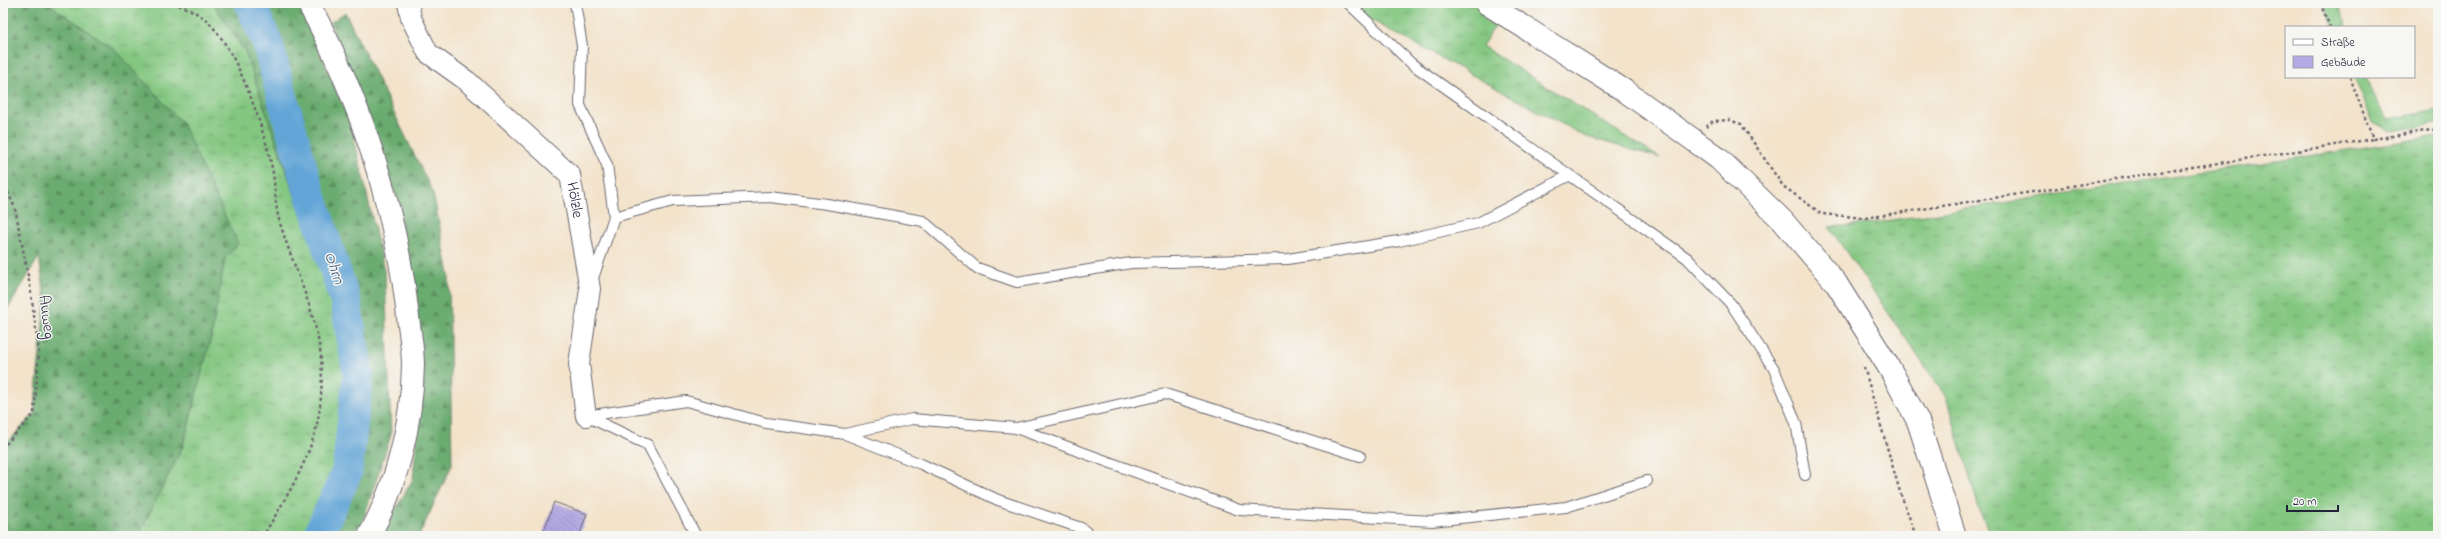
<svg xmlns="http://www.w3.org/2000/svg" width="2441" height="539" font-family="'Indie Flower',sans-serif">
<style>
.grass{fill:url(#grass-tufts);stroke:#53745e}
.forest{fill:url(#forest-firs);stroke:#466755}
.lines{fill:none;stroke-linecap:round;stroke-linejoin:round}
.river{stroke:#63a5d7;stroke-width:31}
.building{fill:url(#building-back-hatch)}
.lane-casing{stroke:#6b666d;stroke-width:12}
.street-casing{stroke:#6b666d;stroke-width:22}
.secondary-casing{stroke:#6b666d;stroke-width:24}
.path{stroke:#6b666d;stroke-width:2.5;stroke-dasharray:3 3;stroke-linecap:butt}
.lane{stroke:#fff;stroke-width:10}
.street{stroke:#fff;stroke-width:20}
.secondary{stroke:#fff;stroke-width:22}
.labels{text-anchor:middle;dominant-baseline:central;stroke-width:3;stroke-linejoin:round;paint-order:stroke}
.street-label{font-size:16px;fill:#22223b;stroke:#f6f6f2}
.water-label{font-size:17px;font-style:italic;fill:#3c5679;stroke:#f6f6f2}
</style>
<defs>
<pattern id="grass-tufts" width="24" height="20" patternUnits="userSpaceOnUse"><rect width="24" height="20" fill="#84c781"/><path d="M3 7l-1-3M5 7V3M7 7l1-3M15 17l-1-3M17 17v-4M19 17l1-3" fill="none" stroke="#6ca16b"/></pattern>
<pattern id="forest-firs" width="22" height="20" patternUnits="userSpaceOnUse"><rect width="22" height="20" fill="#6bac6f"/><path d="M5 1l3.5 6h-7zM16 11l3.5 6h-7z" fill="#588c5c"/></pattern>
<pattern id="building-back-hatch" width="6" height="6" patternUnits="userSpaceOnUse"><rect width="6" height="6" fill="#b3a9e4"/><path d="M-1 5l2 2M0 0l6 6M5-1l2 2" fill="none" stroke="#9189ba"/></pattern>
</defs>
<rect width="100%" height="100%" fill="#f6f6f2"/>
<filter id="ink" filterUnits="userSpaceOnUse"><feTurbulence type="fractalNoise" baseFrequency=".025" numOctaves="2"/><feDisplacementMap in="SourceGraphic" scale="8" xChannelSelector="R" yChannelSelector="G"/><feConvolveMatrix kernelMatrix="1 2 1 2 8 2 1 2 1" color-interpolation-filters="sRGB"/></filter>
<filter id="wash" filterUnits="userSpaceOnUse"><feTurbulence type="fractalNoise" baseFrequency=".012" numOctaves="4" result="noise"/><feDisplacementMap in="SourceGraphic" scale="16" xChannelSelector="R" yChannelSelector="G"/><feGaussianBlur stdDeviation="0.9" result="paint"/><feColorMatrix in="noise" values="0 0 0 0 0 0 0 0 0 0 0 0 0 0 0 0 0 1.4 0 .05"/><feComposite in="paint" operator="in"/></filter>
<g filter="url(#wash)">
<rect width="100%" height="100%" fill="#f3e3cb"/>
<path class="grass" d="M47,3H213L245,51L342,332L351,374L340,468L310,536H138L183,446L211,337L225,258L116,50Z
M1348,3H1486L1503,14L1482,46L1660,158L1584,136L1358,13Z
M2324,3H2337L2347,27H2334Z
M2354,77H2367L2379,108L2389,119L2438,110V124L2391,131L2373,122Z
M2438,136V536H1991L1980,512L1946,397L1829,227L1866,224Z"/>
<path class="forest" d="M3,3H47L116,50L182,123L238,244L225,258L211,337L183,446L138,536H3V447L34,414L45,299L39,257L8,309H3Z
M213,3H298L351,124L385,274L391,435L358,536H310L340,468L351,374L342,332L245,51Z
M345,12L433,193L449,274L452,465L419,536H380L413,479L422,378L398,201L330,23Z"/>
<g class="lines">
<path class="river" d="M250,3L267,42L304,175L346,303L358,374L347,472L318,536"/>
</g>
<g id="blocks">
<path class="building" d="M554,502L587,514L579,536H542Z"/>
</g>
</g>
<g filter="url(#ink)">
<use href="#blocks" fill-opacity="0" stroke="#6b666d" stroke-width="1"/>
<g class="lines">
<defs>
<path id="lane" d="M575,3L582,46L580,105L607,165L614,217
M1348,3L1412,64L1687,258L1731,304L1774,369L1796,423L1805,475
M592,281L614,217L673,201L770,197L827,204L923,221L977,268L1017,282L1131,263L1288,259L1399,241L1478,223L1568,176
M586,416L686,401L766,423L845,434L921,464L998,500L1081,528L1091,536
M586,416L648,445L696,536
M1016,428L1239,510L1432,521L1566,507L1647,481
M845,434L912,419L1016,428L1165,394L1360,456"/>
<g id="street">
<path id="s1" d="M408,3L411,18L428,53L467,81L570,175L590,289L579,364L586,416"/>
</g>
<path id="secondary" d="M308,3C359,95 397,212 408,317C410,333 413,350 413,365C412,424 397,485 369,536
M1486,3L1625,91L1692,139L1719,159L1782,220L1836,283L1890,369L1918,421L1955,536"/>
</defs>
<use href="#lane" class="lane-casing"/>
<use href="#street" class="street-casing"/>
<use href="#secondary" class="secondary-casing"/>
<path class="path" d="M173,3C184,7 195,11 205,19C236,46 262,123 271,163C276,183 274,204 280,223C292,263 312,303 319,344C323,364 322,387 320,407C314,455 287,496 263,536
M2320,3L2330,27
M2350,77L2373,139L2438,129
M1706,127L1713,121L1729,120L1741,124L1783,186L1822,214L1865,218L2373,139
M3,181L15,208L30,286L39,352L34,414L3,447
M1864,367L1900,492L1916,536"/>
<use href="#lane" class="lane"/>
<use href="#street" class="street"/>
<use href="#secondary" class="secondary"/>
</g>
</g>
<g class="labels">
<g class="street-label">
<text stroke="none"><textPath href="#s1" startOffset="267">Hölzle</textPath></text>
<text transform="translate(46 317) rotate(82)">Auweg</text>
</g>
<g class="water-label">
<text transform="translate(334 268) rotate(72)">Ohrn</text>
</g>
</g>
<rect width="2441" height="539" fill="none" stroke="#f6f6f2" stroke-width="16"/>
<rect x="2285" y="26" width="130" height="52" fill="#f6f6f2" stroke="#a1a1a9"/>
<rect x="2293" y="39" width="20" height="6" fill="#ffffff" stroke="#a1a1a9"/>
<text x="2321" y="46" font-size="12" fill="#22223b">Straße</text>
<rect x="2293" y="56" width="20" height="12" fill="#b3a9e4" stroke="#a1a1a9"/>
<text x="2321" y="66" font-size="12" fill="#22223b">Gebäude</text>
<path d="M2287 505v6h51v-6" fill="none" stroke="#22223b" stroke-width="2"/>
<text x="2293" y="505" font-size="12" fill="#22223b" stroke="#f6f6f2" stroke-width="3" paint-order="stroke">20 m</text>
</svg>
